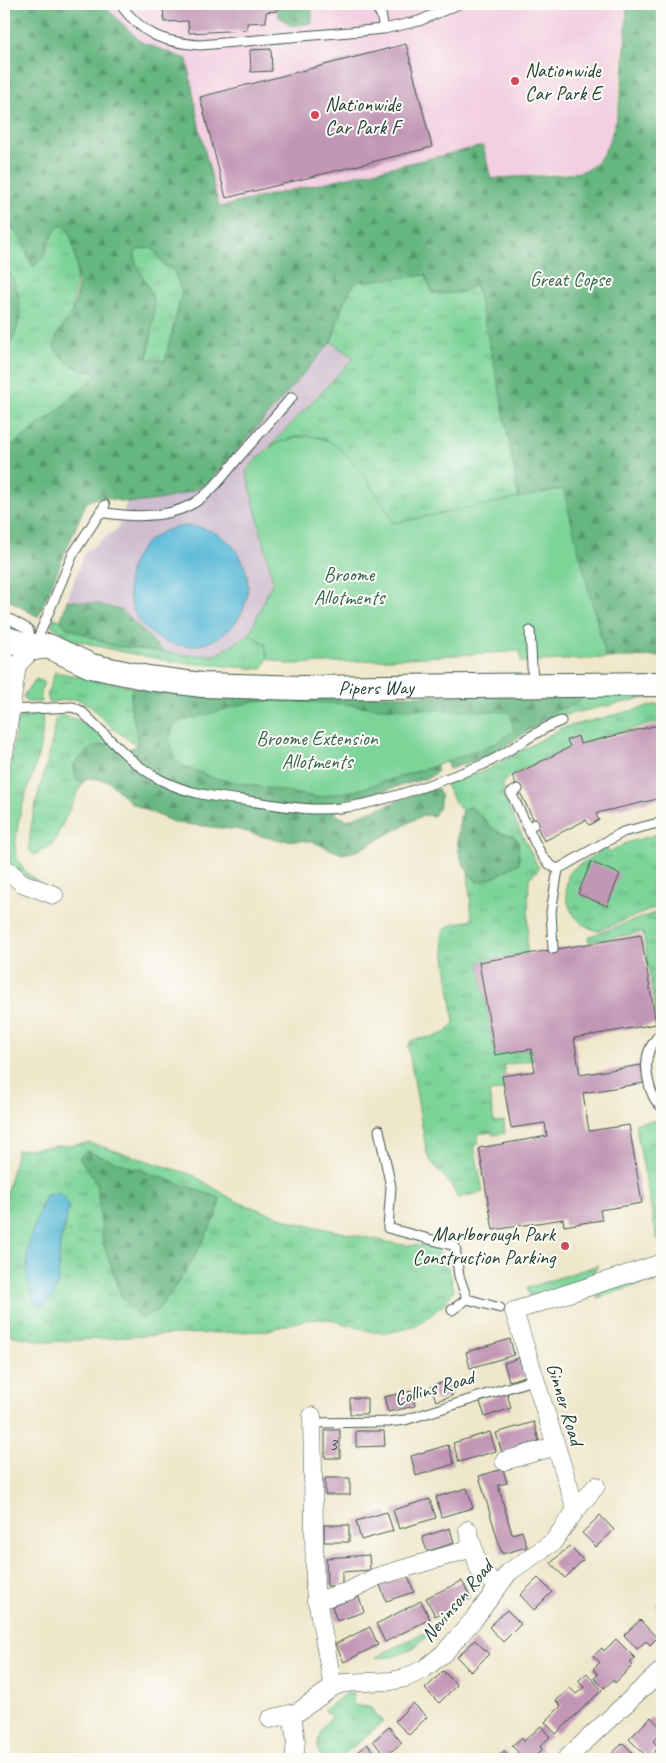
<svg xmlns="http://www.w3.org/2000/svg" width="666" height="1763" font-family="Caveat,sans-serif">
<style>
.built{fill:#f2cfe1}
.industrial{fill:#cfbdcf}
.grass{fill:url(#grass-tufts);stroke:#4e8866;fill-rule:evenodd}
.forest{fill:url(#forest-firs);stroke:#427a5a;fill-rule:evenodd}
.garden{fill:#7dd499;stroke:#4e8866}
.water{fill:#5abad8;stroke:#3c7c86}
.building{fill:#c297b6}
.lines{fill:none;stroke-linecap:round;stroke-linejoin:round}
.service-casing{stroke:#3e564b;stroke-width:11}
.minor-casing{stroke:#3e564b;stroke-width:19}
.secondary-casing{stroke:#3e564b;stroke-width:26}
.service{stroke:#fff;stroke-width:9}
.minor{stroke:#fff;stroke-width:18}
.secondary{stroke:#fff;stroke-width:24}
.poi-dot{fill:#d1495b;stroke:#fdfcf7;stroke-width:2}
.labels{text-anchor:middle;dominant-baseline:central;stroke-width:4;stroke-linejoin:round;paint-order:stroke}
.number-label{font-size:18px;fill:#485454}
.poi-label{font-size:20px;fill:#1f3d34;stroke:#fdfcf7;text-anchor:start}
.park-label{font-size:20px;fill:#36634d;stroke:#fdfcf7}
.street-label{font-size:20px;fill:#1f3d34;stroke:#fdfcf7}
</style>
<defs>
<pattern id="grass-tufts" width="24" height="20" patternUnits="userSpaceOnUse" patternTransform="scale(1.25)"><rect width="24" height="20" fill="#7dd499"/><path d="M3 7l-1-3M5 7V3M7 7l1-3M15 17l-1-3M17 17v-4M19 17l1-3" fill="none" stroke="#66ad7e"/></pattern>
<pattern id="forest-firs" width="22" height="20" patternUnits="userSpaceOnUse" patternTransform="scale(1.25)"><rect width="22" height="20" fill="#66b681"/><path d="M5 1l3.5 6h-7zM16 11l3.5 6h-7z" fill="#53956a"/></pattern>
</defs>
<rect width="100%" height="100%" fill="#fdfcf7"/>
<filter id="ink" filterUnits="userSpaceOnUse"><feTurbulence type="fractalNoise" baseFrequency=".02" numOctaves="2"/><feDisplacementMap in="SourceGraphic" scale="10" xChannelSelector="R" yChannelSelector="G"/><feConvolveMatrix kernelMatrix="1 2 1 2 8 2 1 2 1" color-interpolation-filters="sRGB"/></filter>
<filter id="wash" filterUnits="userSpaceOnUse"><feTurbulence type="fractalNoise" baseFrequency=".0096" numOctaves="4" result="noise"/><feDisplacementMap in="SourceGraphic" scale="20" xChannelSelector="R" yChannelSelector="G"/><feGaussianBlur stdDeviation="1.12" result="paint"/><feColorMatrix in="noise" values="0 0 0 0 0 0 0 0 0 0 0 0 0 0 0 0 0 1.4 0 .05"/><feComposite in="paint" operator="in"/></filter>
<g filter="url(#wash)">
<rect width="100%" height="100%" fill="#efe7cb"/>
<path class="built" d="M4,4H628L614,129L606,148L597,162L584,171L490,179L483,146L218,207L215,196Z"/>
<path class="industrial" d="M331,342L354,358L246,471L273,582L249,635L216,655H187L164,652L99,604L67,600L85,552L117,529L127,502L173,497L209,482Z"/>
<path class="grass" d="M4,215L25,246L29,260L46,252L51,234L59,226H67L73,241L78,262L72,312L83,371L100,372L57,411L13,445L4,446V348L11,343L10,275L4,277Z
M153,248L165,266L173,269L182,292L165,361L148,359C149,340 156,319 153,300C150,284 133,266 135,253L139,249Z
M426,275L433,293H459L476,285L500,390L519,498L393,523C384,502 345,445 322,438C305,432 286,439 270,446L354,358L331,342C339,321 341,298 357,281Z
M54,618L61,620L66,627L114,646L187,655H216L249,635L265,643L268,658L262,669L175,662L118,651L71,639L51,625Z
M55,672L133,687C125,704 139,726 137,745L113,729L89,705L77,699L49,702L47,694Z
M36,679L44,682L40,694L42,702H27L23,696Z
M662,694L542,720L556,710L574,705L579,695Z
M662,703V722C608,732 557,751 508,777L503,783V796L539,869L529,878L527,954L479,962L495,1055L531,1049L533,1060L504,1065L505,1090L489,1092L494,1122L504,1121L505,1133L493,1135L492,1132L477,1134L479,1144L474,1145L483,1192L457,1198C452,1180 435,1171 427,1154L408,1046L412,1040C427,1037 448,1038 454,1022L442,934C448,922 460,923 472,920L468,873L477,882L519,863L518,841L491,828L482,816L470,807L462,809L458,807L445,784L487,770L562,728Z
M42,714C47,754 22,791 17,831C16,839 14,849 17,857C20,868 31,877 40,883C24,877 9,867 4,851C0,824 13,750 17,721L21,717Z
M59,716C80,716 94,731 110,744L76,780L83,782L52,846L34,855L29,849C30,805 51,764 55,720Z
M662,833V842L650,891L662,894V905L598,931C570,923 560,897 570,871L605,848L609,852L626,843Z
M660,911L662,912V1021L657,1022L643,932L589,942L588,937Z
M661,1120L662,1238L657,1239L635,1123Z
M90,1143L193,1175L235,1201L297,1223L403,1245L432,1246L441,1254L449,1270L454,1290L444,1304L421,1323L405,1329L390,1332H373L328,1319L305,1320L265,1331L158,1335L48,1342L4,1334V1204L17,1150ZM97,1183L216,1216L188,1268L158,1310L122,1298L103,1243ZM56,1193L66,1224L60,1242L58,1280L55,1295L44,1306L38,1214L45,1196Z
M598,1265C588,1287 551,1291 530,1298L527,1288Z
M662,1270V1277L598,1298L596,1292Z
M431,1629C422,1647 395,1661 376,1657Z
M347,1693H353V1705L370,1707L383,1722L338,1759H322C313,1746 321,1727 331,1717L324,1710Z"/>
<path class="forest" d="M4,4H102L141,42L187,59L200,131L219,207L483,146L491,179C517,175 559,178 583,171C625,159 624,47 627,11L622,4H662V656L606,658L563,489L519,498L500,390L476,285L459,293H432L426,275L357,282C341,298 339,321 331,342L209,482C191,495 149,504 127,502C110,500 101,493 86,503L38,617L4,597V446L13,445L57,411L100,372C75,369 70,368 54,348C54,334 64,326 71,314C83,290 76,249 67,226H59C47,239 49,257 33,267L25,246L4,215ZM153,248L165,266L173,269L182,292L165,361L148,359C149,340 156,319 153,300C150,284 133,266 135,253L139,249Z
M277,4H312V23L291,26L278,16Z
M10,274C24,294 24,333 4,348V277Z
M67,600L99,604L123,611L164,652L114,646L66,627L61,620Z
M133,687L158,692L209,696L579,695L581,700L574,705L556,710L534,727L492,755L449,769L446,762L498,742L376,708L333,703L255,701L176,723L184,766L214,778L316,797L357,790L437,765V772L430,777L374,794L347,799L335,814L347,820L424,791L438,789C443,799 440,807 434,816L423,815L357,851L342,854L311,841L276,840L240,830L175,823L131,803L108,781L90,778L83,782L76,780L73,765C92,747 98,736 123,753L137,745C139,726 125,704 133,687Z
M470,807C488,820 489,832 514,836L518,841L519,863L495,877L477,882C454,859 455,840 462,809Z
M86,1151L220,1198L216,1216L188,1268L158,1310L140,1318L122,1298L103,1243L97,1183L79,1158Z"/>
<path class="garden" d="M310,436C320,438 329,440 338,447C355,461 384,503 394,523L563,489L606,658L521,662L520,651L326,663L288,664L268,658L265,643L249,635L273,581L246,471C269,446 274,440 310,436Z
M255,701L333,703L376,708L510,712L514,730L498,742L446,762L357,790L316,797L214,778L184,766L176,761L169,738L176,723Z"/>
<path class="water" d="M128 586a60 60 0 1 1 120 0a60 60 0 1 1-120 0Z
M56,1193L64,1196L69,1207L60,1242L58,1280L55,1295L44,1306L35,1304C18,1264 30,1234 46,1196Z"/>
<g id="blocks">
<path class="building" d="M163,4H277V11L266,12V22L247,23V30L189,33L188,21L164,22Z
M406,44L432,147L226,198L200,97Z
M271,49L272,71L251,72L250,50Z
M662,724V798L601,812L596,814L599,820L592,824L589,825L586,820L544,841L512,776L570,747L567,740L578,736L580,744Z
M591,862L620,874L607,906L578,894Z
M641,935L656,1024L574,1038L580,1075L641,1065L644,1083L583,1093L589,1131L629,1125L642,1203L600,1210L602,1220L564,1226L563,1219L493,1230L479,1148L547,1136L545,1123L511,1128L502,1076L535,1071L531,1049L495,1055L479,962Z
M510,1339L514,1355L470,1368L466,1352Z
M519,1358L525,1376L509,1381L504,1363Z
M447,1381L452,1396L436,1401L431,1386Z
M412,1391L415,1406L388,1412L384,1397Z
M507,1393L511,1408L485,1417L480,1402Z
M350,1398H367V1414H350Z
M534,1422L539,1441L502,1453L496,1433Z
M325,1430H340V1458H325Z
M356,1431H384L385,1446L356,1447Z
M490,1432L496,1451L459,1462L453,1443Z
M448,1445L454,1464L416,1476L411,1456Z
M503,1469L507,1483L498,1485L512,1534L522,1531L527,1547L502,1554L479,1476Z
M325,1478H350V1495H325Z
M467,1488L473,1508L441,1517L436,1497Z
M430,1499L436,1518L399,1529L393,1510Z
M387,1512L393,1531L361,1540L356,1521Z
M600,1515L614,1530L596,1547L582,1533Z
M324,1525H349V1542H324Z
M450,1528L454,1543L427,1551L422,1537Z
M569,1546L583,1560L565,1578L551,1563Z
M369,1555L370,1570L342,1572V1586H327L326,1558Z
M408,1576L414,1592L386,1601L380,1585Z
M538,1578L552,1592L534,1610L520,1595Z
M462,1581L471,1598L435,1616L426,1598Z
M359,1597L364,1612L337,1621L332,1606Z
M421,1601L430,1619L385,1642L376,1624Z
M657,1602H662V1615H657Z
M507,1610L521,1624L503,1642L489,1627Z
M640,1620L657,1638L650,1645L646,1641L637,1649L624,1635Z
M370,1627L378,1645L344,1662L335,1644Z
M616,1639L635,1658L630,1663L633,1665L615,1683L613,1680L604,1688L594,1678L598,1675L593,1669L600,1662L593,1656L602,1648L604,1651Z
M475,1640L489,1654L471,1672L457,1657Z
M443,1671L457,1685L439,1703L425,1689Z
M587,1673L602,1690L556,1734L545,1722L561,1706L556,1701L570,1688L576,1694L584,1687L578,1681Z
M413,1703L427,1717L409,1735L395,1721Z
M651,1717L662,1729V1733L653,1741L659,1747L648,1758L629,1739Z
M541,1726L550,1737L540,1746L542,1750L531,1759L528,1757L525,1759H495L504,1751L511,1759L518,1752L512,1746L521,1738L524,1741Z
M389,1727L402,1743L385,1756L373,1741Z
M623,1743L636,1756L633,1759H606Z
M367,1744L379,1759H351L350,1758Z"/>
</g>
</g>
<g filter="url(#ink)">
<use href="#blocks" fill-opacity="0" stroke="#3e564b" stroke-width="1"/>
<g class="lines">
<defs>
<path id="service" d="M120,4C143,35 162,42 200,45L384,29L419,21L459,4
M373,4L381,14L384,29
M100,512C129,517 167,519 194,503C212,492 225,474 239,457C257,437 274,417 292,397
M4,616L28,629L33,645
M530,631L533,684
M35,645L73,554L105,505
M11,710L73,707L81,711C106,734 130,764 161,780C186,793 214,797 242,800C273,804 308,812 340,808C380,804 444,780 482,765C510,753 533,731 561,721
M518,789L511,793L528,828
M534,824L528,828C535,841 542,864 558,869L623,832L662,822
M553,949L551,912L558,869
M662,1032C656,1038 652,1043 649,1051C643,1066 649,1098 662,1107
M379,1130L391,1187L388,1228L455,1246L459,1276L467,1299L500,1308
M452,1310L467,1299
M311,1423L388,1422L405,1420L536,1379"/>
<path id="minor" d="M4,754L17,665L34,648
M4,867L22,883L54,895
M514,1311L576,1510
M514,1311L662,1263
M312,1416L315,1589L333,1687
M504,1461L556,1446
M468,1530L479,1569L498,1586
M316,1601L349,1591L376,1577L473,1548
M292,1714L296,1741L294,1759
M270,1719L298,1712L333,1687L343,1683L391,1681L405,1678L424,1669L443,1654L475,1618L509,1572L553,1542L576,1510L596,1486
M566,1759L662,1670"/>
<g id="secondary">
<path id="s1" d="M4,638L34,648L48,646L91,666L148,678L202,685L302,688L662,684"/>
</g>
</defs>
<use href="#service" class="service-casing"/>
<use href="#minor" class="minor-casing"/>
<use href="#secondary" class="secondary-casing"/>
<use href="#service" class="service"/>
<use href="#minor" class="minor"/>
<use href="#secondary" class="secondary"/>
</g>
</g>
<g class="poi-dot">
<circle cx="515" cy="81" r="5"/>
<circle cx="315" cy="115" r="5"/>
<circle cx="565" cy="1246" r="5"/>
</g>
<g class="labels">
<g class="number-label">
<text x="333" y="1444">3</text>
</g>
<g class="poi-label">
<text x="525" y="70">Nationwide<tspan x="525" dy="23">Car Park E</tspan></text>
<text x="325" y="104">Nationwide<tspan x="325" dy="23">Car Park F</tspan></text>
<text x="555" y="1234" text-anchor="end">Marlborough Park<tspan x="555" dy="23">Construction Parking</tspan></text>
</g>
<g class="park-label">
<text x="570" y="279">Great Copse</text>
<text x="349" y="574">Broome<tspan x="349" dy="23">Allotments</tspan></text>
<text x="317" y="738">Broome Extension<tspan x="317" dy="23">Allotments</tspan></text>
</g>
<g class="street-label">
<text stroke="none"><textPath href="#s1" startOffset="380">Pipers Way</textPath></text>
<text transform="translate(434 1388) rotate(-16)">Collins Road</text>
<text transform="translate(565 1404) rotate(73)">Ginner Road</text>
<text transform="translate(457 1601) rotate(-50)">Nevinson Road</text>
</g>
</g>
<rect width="666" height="1763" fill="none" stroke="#fdfcf7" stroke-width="20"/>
</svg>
